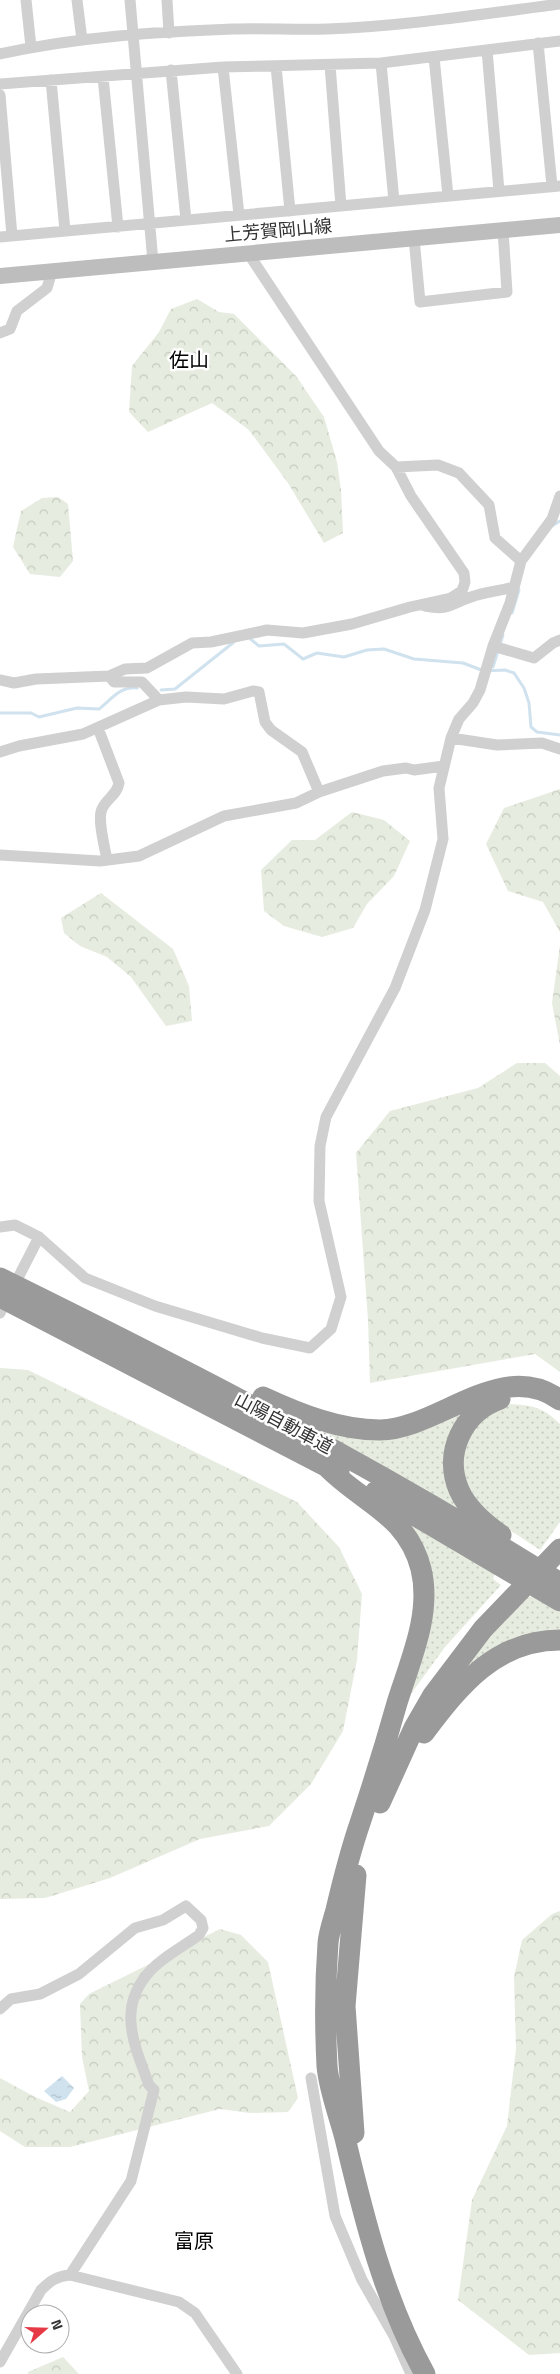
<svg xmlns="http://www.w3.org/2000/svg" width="560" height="2374" font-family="'Titillium Web','Noto Sans JP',sans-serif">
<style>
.grass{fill:url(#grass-dots)}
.forest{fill:url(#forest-crowns)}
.water{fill:url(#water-ripples)}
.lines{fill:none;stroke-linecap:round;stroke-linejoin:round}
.stream{stroke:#cfe2ee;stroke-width:3}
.street{stroke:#d0d0d0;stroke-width:11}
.secondary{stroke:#bdbdbd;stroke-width:16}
.highway{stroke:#9a9a9a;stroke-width:21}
.labels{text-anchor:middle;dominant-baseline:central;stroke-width:5;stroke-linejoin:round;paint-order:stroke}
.street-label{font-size:18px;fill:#333;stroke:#fff}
.quarter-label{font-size:20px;fill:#000;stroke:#fff}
</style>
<defs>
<pattern id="grass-dots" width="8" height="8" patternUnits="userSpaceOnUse" patternTransform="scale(1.25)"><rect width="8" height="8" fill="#e6ecdf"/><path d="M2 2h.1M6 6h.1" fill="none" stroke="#c6cbc0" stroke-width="1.8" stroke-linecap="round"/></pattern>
<pattern id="forest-crowns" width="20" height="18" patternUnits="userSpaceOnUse" patternTransform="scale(1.25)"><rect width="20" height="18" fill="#e6ecdf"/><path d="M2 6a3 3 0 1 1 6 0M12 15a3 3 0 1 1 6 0" fill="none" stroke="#c6cbc0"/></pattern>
<pattern id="water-ripples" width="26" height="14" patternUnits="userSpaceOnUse" patternTransform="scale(1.25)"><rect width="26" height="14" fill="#cfe2ee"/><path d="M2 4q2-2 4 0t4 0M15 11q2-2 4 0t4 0" fill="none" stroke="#b2c2cd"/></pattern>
</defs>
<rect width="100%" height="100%" fill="#fff"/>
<path class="grass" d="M470,1404L459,1422L464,1515L323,1432L326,1428L349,1434Z
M508,1404C532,1405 543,1407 560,1424V1522L540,1550L501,1524L481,1506L464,1479L462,1451L470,1428Z
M398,1513L496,1571L493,1579L501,1585L445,1647L408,1698L426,1624Z
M532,1596L560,1612V1635L438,1700L461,1667L525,1599Z"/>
<path class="forest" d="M197,299L219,312L234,314L296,376L324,417L337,462L341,490L343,533L324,543L288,483L249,430L212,403L148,432L129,412L132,366L159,332L171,309Z
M58,497L68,504L73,561L60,577L30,574L13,547L21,511L42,498Z
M560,789V932L543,902L508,891L486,844L504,808Z
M352,812L384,820L410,841L394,876L367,904L353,928L322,937L284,926L264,911L261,870L292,840H315Z
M101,893L173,949L189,986L192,1021L166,1026L131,977L107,957L80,946L64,933L61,918Z
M560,945V1045L552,1003Z
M517,1063H545L560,1076V1372L535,1354L370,1383L368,1320L356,1153L390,1111L478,1088Z
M0,1368L28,1370L297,1502L339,1547L362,1594L357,1660L343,1731L311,1784L269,1826L200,1839L110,1878L45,1898L0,1899Z
M560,1911V2353L529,2355L458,2300L472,2200L507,2126L516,2048L514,1977L522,1940L552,1914Z
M220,1929L241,1935L268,1962L298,2098L288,2112L250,2113L220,2109L70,2147H25L0,2131V2078L35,2097L70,2112L89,2091L82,2057L80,2004L89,1994Z
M63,2357L79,2374H28V2372Z"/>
<path class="water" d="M62,2076L74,2088L66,2099L56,2102L44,2091Z"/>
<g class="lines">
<path class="stream" d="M552,526L560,521
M512,613L519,590
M248,637L259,646L284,644L303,659L317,653L344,657L367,650L384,649L414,659L463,663L484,671L505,670L514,673L524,688L529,703L531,727L537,732L560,735
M493,667L503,635
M161,690L175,689L234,642
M0,713H31L39,717L77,708L99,709C112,699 120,686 137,688"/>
<path class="street" d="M26,0L31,47
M77,0L82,40
M130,0L153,262
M167,0L169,33
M538,43L552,186
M487,50L499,191
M0,54C76,37 155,32 233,29C264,28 296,30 327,29C405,26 483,14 560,4
M434,57L448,196
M381,63L394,201
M330,65L341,206
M276,66L290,211
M223,67L239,215
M171,70L186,220
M103,77L118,227
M51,80L65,231
M0,84L223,67L381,63L560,41
M0,95L12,236
M0,237L560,186
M414,238L420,302L507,292L503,230
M248,253L379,451L396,467L438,465L459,473L489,505L495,538L521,561
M0,333L10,329L17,311L47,288L52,271
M425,606C450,611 450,604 471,597C484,592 500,591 513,587
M493,646L534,658L553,643L560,640
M0,680L14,683L36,679L109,676L125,669L147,668L192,643L211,642L267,630L303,633L352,624L410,607L451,598L462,591L465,582L464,573L411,496L396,467
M159,700L186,697L224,699L253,691L259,692L265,722L271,730L302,752L319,792
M98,728L119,783C117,795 106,799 102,809C97,819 105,848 107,860
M451,738L497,745L542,743L560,749
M0,752L19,746L83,734L159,700L142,682H114L109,676
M0,855L100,861L139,856L224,816L296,803L319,792L383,771L406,768L414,770L444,766
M0,1227L15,1225L39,1237L85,1278L155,1306L262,1338L310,1348L331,1329L341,1297L319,1201L320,1146L326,1117L395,988L425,910L443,839L439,788L451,738L459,719L473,703L480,690L493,646L510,603L521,561L552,519L560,496
M0,1313L39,1237
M0,2009L11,1999L40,1994L79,1974L135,1928L163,1920L186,1906L201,1920L203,1928L199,1935C184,1946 164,1956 151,1970C116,2007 134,2044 149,2085L154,2090L131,2181L70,2275
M311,2078L335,2216L362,2280L394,2336L411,2374
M0,2362L41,2290C50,2281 57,2276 70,2275L179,2302L195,2313L237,2374"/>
<path class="secondary" d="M0,276L560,225"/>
<path class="highway" d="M0,1278C191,1372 380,1469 560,1583
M0,1297L339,1473
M263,1397C300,1414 339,1430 380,1430C439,1429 502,1357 560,1400
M500,1399C463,1412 443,1453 459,1490C467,1508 485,1524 501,1535
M327,1467C362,1503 407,1514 421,1569C432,1614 410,1661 397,1703C386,1742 374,1781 361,1820C351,1849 343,1880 336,1910C333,1921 329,1932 328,1943C325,1984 325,2026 327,2066C329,2090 339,2115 345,2138C364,2218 384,2300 425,2374
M375,1492L560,1601
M424,1733C460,1685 496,1640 560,1640
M380,1803L414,1728L433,1695L483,1629L560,1549
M354,2133L345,2006L356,1875"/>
</g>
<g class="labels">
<g class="street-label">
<text transform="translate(278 230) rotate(-5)">上芳賀岡山線</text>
<text transform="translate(284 1423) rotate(28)">山陽自動車道</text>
</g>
<g class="quarter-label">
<text x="189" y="359">佐山</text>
<text x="194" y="2240">富原</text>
</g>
</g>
<g transform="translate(45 2329) rotate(70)"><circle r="24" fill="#ffffff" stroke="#adadad"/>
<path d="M0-4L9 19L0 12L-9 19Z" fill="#e63946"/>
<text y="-8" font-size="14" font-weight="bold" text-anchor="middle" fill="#333333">N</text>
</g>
</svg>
